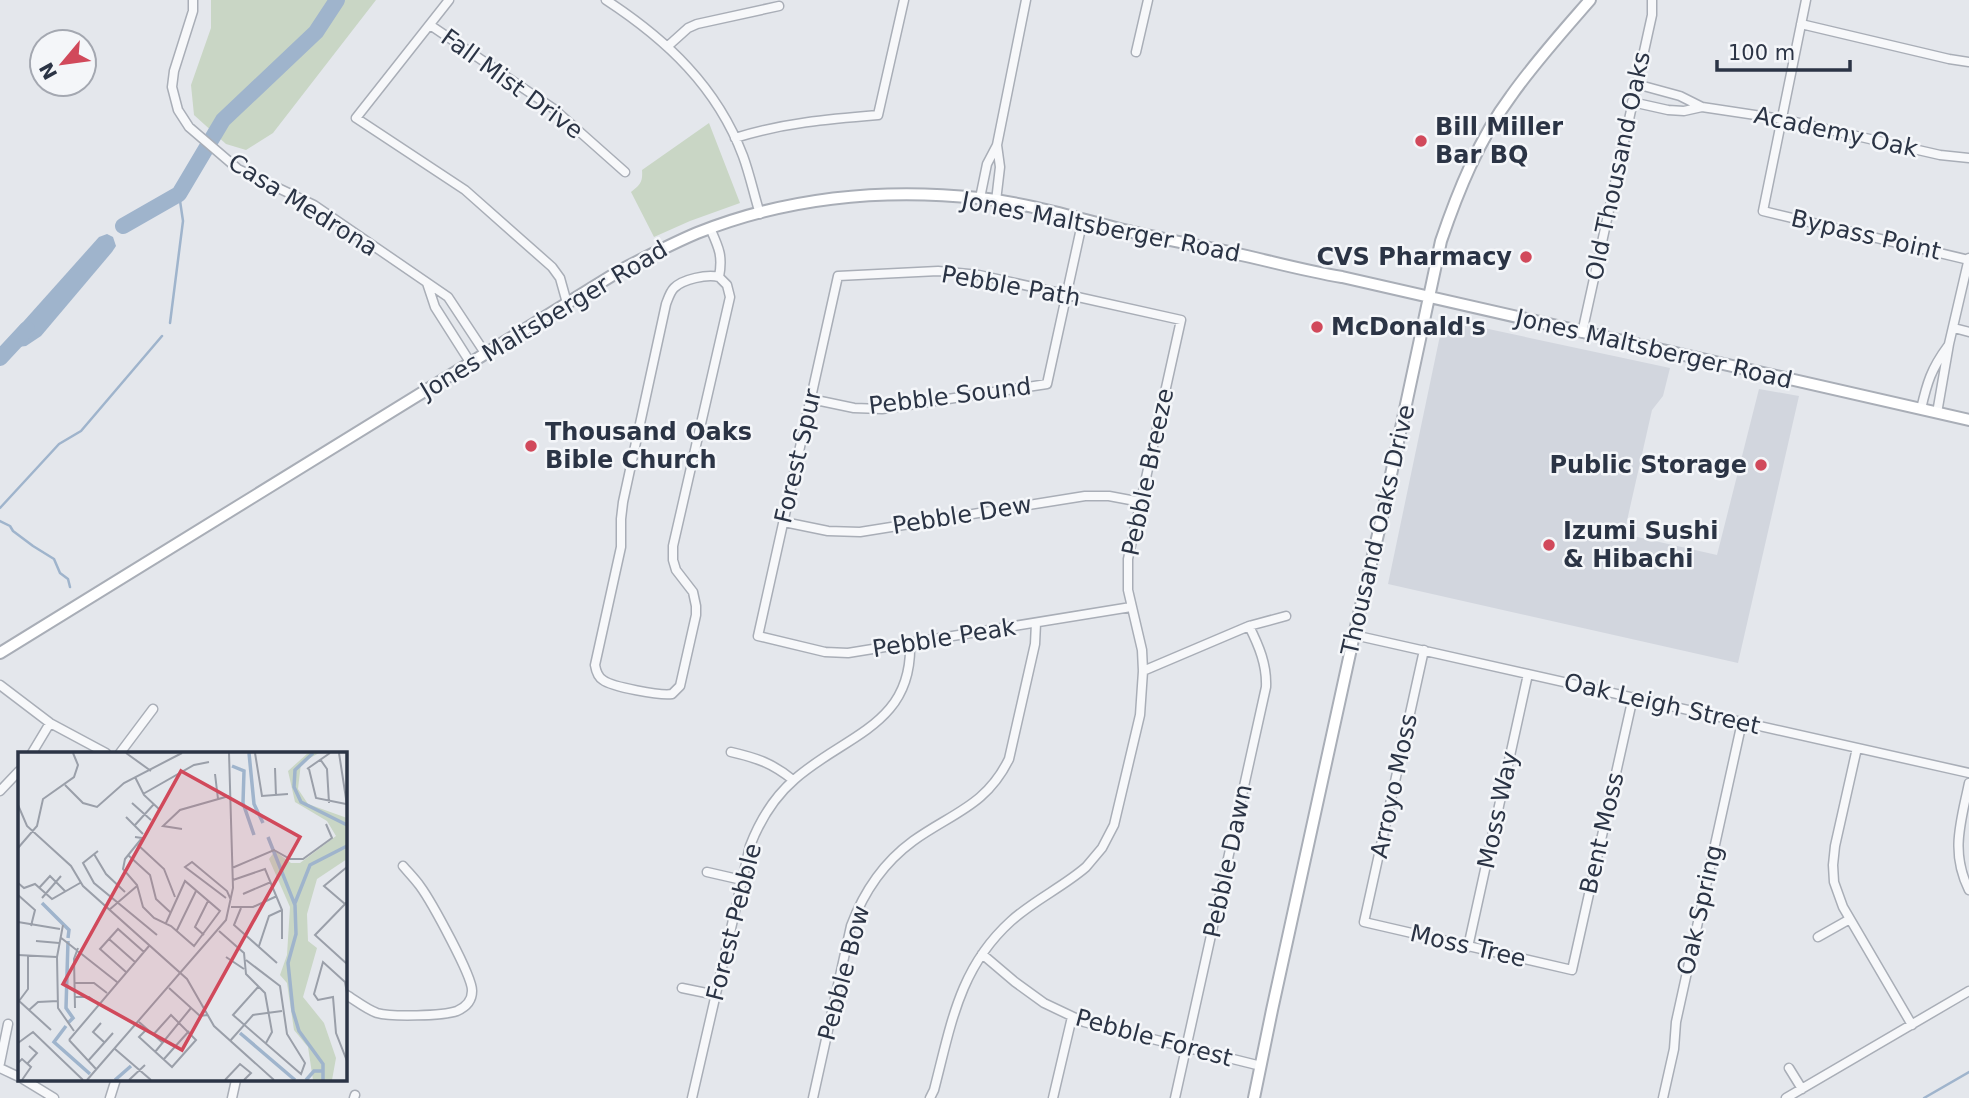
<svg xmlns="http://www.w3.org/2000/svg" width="1969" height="1098" font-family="'DejaVu Sans',sans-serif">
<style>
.built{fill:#d2d6de}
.green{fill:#c9d6c5}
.water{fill:#9fb4cc}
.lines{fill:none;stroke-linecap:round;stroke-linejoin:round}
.stream{stroke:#9fb4cc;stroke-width:2.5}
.river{stroke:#9fb4cc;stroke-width:16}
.street-casing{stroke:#a9aeb7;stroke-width:11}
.secondary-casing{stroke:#a9aeb7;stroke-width:14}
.street{stroke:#f7f8fa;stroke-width:8}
.secondary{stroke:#fff;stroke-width:10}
.poi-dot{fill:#d1495b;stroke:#f4f6f9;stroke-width:2.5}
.labels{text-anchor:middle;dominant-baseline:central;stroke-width:5;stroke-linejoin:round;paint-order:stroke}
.street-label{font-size:24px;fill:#2b3445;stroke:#f4f6f9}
.poi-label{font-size:24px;font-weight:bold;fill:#2b3445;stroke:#f4f6f9;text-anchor:start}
.inset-river{fill:none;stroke:#9fb4cc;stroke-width:3.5}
.inset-road{fill:none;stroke:#9a9fa9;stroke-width:2}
.view{fill:#d1495b;fill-opacity:0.15;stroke:#d1495b;stroke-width:3.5}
.inset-edge{fill:none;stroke:#2b3445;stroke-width:3.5}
</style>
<rect width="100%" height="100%" fill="#e4e7ec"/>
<path class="built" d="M1451,321L1670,368L1663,396L1652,410L1624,534L1717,555L1759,389L1799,396L1738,663L1388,584L1442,326Z"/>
<path class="green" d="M211,0H376L273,133L246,150L226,144L194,115L191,85L211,28Z
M709,123L740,203L690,221L654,237L631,192C640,185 643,182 642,170Z"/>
<path class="water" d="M107,234L113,237L116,246L112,252L41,336L26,346L18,347L11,341L15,331L99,237Z"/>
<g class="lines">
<path class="stream" d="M170,323L183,221L179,194
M0,508L59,444L81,431L162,336
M0,521L10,526L13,531L33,546L54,559L60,573L68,579L70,587
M1924,1098L1969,1072"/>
<path class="river" d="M123,226L179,194L223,120L316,32L337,0
M0,358L27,329"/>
<defs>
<path id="street" d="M193,0V11L174,71L172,87L178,110L189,127L238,169L314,205L448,297L485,353
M449,0L356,118L465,190L552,267L560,278L567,303
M606,0C667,40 717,87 743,156C750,175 754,195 760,214
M1806,0L1763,211L1969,260
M1801,24L1949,59L1969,62
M430,25L554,109L625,172
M668,46L688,28L697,24L779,6
M1136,52L1148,0
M1636,84L1680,96L1702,107
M1632,102L1668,110L1684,111L1702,107L1782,119L1940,155L1969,158
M735,138C782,123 829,119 878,115L904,0
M980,198L987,164L997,145L1026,0
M996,201L1000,167L997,145
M710,228C719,248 723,256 719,277C707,274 683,279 674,288C670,292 668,299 666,304L623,502L621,519V547L595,665C596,671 598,677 603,680C612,687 661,696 672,694L680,686L696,615V606L693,592L676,570L673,560V546L730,297L727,285L719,277
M427,283L435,307L470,362
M1954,328L1969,332
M1582,333L1652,15V0
M811,399L854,408L882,409L1047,384L1083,219
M1921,409C1927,383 1931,369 1948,346
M1937,413L1949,344L1969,258
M784,522L828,531L860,532L1085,496H1109L1141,502
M1354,635L1969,773
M1424,650L1364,922L1572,970L1633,697
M1143,671L1249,626L1286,616
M0,685L50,723L106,753
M1857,748L1835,846L1833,865L1834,882L1843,907L1912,1025
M731,752C757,758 772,763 793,780
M32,753L50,723
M120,753L153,709
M1969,783C1961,822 1950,852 1969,890
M0,791L19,771
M707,872L742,880
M1818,937L1850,919
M1468,947L1528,674
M982,954L1015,982L1044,1003L1084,1022L1261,1066
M682,988L716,995
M345,994C355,1000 366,1009 377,1013C391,1017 443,1016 457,1011C466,1007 472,1001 472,991C473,977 431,901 420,886C415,879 409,873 403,866
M0,1063L8,1024
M0,1068L19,1077
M1789,1068L1802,1089
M23,1079L54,1098
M110,1098L116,1079
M232,1098L236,1080
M354,1098L355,1095
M692,1098L750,846C760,820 774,797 795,779C845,735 913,725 910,643
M813,1098L851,926C864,891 883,863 913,841C952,813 986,806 1009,759L1035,644L1036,623
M930,1098L934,1090C951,1025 959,968 1011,921C1034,900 1063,887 1086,867L1102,848L1114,825L1140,715L1143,671L1142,650L1128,590V559L1181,320L979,275L938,271L838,276L758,636L825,652L848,653L1131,607
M1053,1098L1072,1017
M1175,1098L1266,687C1267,665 1259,646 1249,626
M1663,1098L1674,1049L1676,1022L1742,722
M1786,1098L1969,991"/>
<path id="secondary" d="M0,653L621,270C646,257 671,244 697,233C787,197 883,188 979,198C1028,203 1076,218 1124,230C1160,239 1197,245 1233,253C1270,261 1305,271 1342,277L1969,420
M1254,1098L1272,1010L1354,635L1380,526L1441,241C1458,191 1479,139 1511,96C1535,62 1563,31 1590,0"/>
</defs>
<use href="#street" class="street-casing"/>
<use href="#secondary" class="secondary-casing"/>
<use href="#street" class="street"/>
<use href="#secondary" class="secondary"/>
</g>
<g class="poi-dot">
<circle cx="1421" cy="141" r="7"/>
<circle cx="1526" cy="257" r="7"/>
<circle cx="1317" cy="327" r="7"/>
<circle cx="531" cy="446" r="7"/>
<circle cx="1761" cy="465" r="7"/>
<circle cx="1549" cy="545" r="7"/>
</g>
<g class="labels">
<g class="street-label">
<text transform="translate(512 84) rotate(36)">Fall Mist Drive</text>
<text transform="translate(1836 132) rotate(12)">Academy Oak</text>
<text transform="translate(1618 166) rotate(-78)">Old Thousand Oaks</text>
<text transform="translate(303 205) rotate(32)">Casa Medrona</text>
<text transform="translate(1101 227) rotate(11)">Jones Maltsberger Road</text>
<text transform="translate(1866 235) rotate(13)">Bypass Point</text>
<text transform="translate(1011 286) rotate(10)">Pebble Path</text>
<text transform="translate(544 320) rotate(-31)">Jones Maltsberger Road</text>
<text transform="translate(1654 349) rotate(13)">Jones Maltsberger Road</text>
<text transform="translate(950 396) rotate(-7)">Pebble Sound</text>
<text transform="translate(798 456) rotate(-77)">Forest Spur</text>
<text transform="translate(1148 472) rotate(-78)">Pebble Breeze</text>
<text transform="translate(962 515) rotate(-9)">Pebble Dew</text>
<text transform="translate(1378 530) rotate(-77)">Thousand Oaks Drive</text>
<text transform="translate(944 638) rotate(-9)">Pebble Peak</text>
<text transform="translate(1662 704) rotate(13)">Oak Leigh Street</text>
<text transform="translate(1394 786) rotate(-78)">Arroyo Moss</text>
<text transform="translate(1498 810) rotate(-78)">Moss Way</text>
<text transform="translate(1602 833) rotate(-77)">Bent Moss</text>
<text transform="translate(1228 861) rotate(-78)">Pebble Dawn</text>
<text transform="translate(1700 910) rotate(-77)">Oak Spring</text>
<text transform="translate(734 922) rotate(-76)">Forest Pebble</text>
<text transform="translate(1468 946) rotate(13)">Moss Tree</text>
<text transform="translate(844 973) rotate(-75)">Pebble Bow</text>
<text transform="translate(1154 1038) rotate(15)">Pebble Forest</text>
</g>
<g class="poi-label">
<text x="1435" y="127">Bill Miller<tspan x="1435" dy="28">Bar BQ</tspan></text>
<text x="1512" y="257" text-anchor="end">CVS Pharmacy</text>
<text x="1331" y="327">McDonald's</text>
<text x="545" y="432">Thousand Oaks<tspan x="545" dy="28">Bible Church</tspan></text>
<text x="1747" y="465" text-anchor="end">Public Storage</text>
<text x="1563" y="531">Izumi Sushi<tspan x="1563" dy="28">&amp; Hibachi</tspan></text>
</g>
</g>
<g transform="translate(18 752)">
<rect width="329" height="329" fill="#e4e7ec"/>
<path d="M290,1H301L283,11L280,37L290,52L329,66V107L299,127L289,162L290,189L299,196L285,245L306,271L318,306L314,328H295L290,295L276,278L269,231L262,223L269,203L272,155L251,107L257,99L273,111H282L318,84L309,69L277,50L270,19Z" fill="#c9d6c5"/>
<path class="inset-river" d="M231,1L236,52L245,71M295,1L277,18L276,35L283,50L329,73M214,14L226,19L225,51L236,83M250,85L277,153L278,182L270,211L275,259L281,279L305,312V328M24,151L51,178L50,186M277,151L292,113L329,94M50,189L48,256L55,266L50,271M48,274L36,290L72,322M222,281L277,328M97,328L113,314M288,328L296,319H306"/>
<path class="inset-road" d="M108,1L133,19M237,1L244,44L270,42M321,1L329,53M302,7L309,17L311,51M257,16L258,44M289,17L312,1M291,17L298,46L328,52M197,22L200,47M117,25L126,43L142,58M47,33L65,51L79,55L106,31L164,1M125,42L176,13L191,10M114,51L133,68M0,53L9,74L53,114L65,134L169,227L196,274L256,328M108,65L125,82M117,73L136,52M164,77L145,74L162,58L211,44M117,85L124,86L107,107L105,117L119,133L125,155L136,166L153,174L176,194L202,159L167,129L148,171M120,93L146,117L157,145M0,96L19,74L25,47L56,25L60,13L55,1M80,99L65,111L76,131L139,183M76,102L88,122L107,140M110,103L132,123L138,147L152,160M214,116L256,98L272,107H285L314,86L308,72M215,128L247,117L264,158V187M0,131L6,136L17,132L34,147L62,131M21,136L32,124L47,139M225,142L253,130M0,143L17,158L13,174M24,146L43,124M208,146L167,115L174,110L209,139L213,148M329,150L297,183L329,212M327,152L306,134L329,115M213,155H235L259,144M223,156L216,173L259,211M91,158L119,134M0,170L42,177M45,173L39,205L40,256L56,279M159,178L178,139M201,179L226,201L228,222L247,241L254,280L248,291M186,183L177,175L190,149M42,185L99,230M91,187L117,210M18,189L41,191M241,194L251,164L264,158M0,203L39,205M208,205L226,217M228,208L262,234L269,282L287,311L283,322L215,263L241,234M108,220L82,197L100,177L126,200M56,231H76L89,241M151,236L182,264L189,263M329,241L327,230L305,210L296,242L300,248L315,245L318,281L329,309M57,245H71L80,252M0,248L33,278M1,249L10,237V204M57,256L56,207L60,196M11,258L20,250L40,249M121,270L145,291M83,271L75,280L86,290M129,277L121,285L154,315L178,288L153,263L135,283M51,288L131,194M51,288L78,317M212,289L235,263L264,259M0,291L15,280L65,328M97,297L133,328M137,300L173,256M146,307L171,279M70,309L95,281M0,311L4,307L13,315L4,328M9,312L19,301L11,294M69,328L208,168L215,136L211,1M111,328L127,313M207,328L222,312L233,321L226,328"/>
<path class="view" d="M163,19L282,85L164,298L45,232Z"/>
<rect width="329" height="329" class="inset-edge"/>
</g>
<g transform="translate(63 63) rotate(241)"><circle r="33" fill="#f4f6f9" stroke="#a4a8b1" stroke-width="2"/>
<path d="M0-5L12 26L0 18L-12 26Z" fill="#d1495b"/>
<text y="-10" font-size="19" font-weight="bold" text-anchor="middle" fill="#2b3445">N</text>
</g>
<path d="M1717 60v10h133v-10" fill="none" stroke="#2b3445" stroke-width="3.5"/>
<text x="1728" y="60" font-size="21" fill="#2b3445" stroke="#f4f6f9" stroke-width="5" paint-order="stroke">100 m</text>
</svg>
